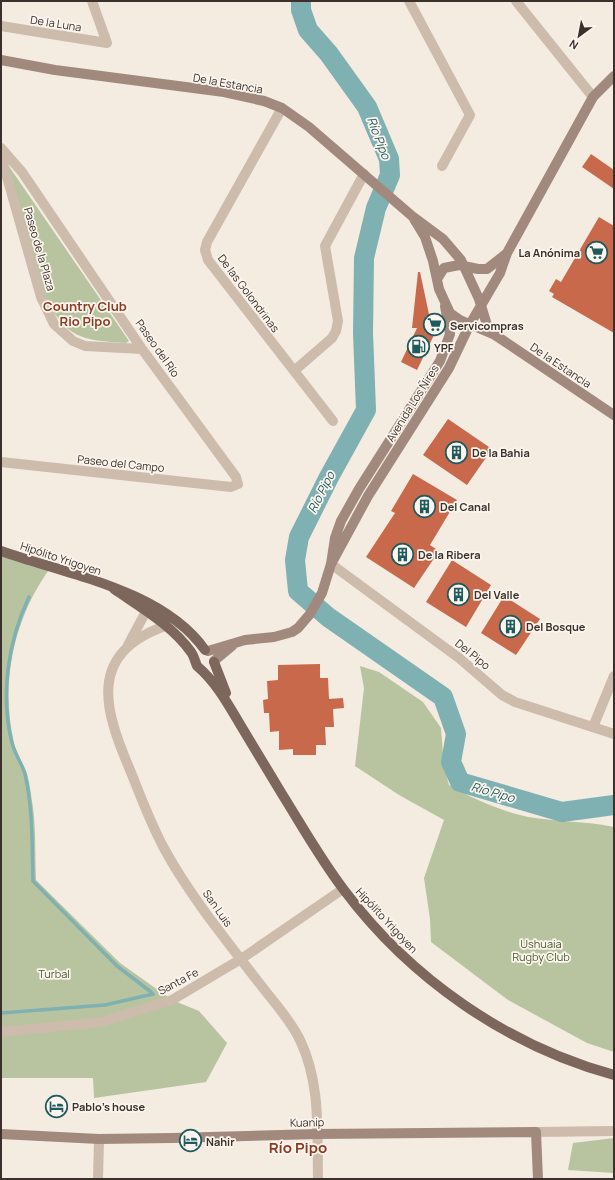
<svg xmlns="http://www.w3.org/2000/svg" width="615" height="1180" font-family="Manrope,sans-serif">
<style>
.green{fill:#b8c4a0}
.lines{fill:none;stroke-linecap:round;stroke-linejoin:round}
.stream{stroke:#7fb0b2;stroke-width:3.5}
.river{stroke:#7fb0b2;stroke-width:20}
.building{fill:#c8694b}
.street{stroke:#cdbbac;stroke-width:10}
.secondary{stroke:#a18a7d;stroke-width:10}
.primary{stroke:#7d675c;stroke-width:10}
.labels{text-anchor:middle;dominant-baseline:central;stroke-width:3.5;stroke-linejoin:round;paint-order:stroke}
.street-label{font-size:11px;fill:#3b302b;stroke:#fbf5ee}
.poi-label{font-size:11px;font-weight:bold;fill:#3b302b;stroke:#fbf5ee;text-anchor:start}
.park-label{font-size:11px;fill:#4a5a2e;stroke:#fbf5ee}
.water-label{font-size:12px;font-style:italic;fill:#1f5a5e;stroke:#fbf5ee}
.quarter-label{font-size:13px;font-weight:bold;fill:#8c3b22;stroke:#fbf5ee}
.district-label{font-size:15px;font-weight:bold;fill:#8c3b22;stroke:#fbf5ee}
</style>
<rect width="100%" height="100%" fill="#f4ebe1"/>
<path class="green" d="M8,165L129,341L126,343C82,340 66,339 45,296Z
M1,553L51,567C14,617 0,682 14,743C16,753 22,762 26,771C30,782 31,796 33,807C36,831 35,856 36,880L120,963L172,1000L199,1011L227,1043L206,1082L94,1098L93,1078H1Z
M360,666L379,672L423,702L441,728L444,767L449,785C470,798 504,812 528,817C557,822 586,821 614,827V1052L587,1043L508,1000L431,942L430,919L424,878L444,820L399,795L355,766L364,688Z
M614,1138V1173L568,1170L573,1143Z"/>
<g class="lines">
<path class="stream" d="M29,597C8,641 0,695 12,743C15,754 22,764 25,774C33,809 32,845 33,881L117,966L151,992
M1,1013L105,1005L153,994"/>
<path class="river" d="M301,1V10L308,30L329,54L367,107L389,159L390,175L376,208L364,258L363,333L366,410L329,477L299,537L295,560L298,591L328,617L443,697L456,734L451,762L460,782L562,812L614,805"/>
</g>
<path class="building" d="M591,154L614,170V189L582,167Z
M599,217L614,226V333L552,297L554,294L549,291L556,279L561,282Z
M418,272H420L430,319L439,317L442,331H436L417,370L401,362L417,328H412Z
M448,419L492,449L467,485L423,455Z
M413,474L457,500L430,545L439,551L414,588L366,557L395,513L391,511Z
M452,560L491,585L466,627L426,602Z
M504,596L540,619L516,655L481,633Z
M320,664V678H328L329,699L343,698L344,708L333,709L334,727H325L326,745H316V755H293V749L279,750V731L270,732L269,713H264L263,700L268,699L267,681L278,680V665Z"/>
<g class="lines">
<path class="street" d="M409,1L470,115L442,166
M516,1L593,97
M1,26L107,43L92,1
M282,108L207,242L205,250L208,260L333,421
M1,148L22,172L142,349L236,477L238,484L231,487L1,462
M1,156L41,297L54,324L73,341L85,346L142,349
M294,371L332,338L336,331L338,321L325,246L364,174
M331,564L459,658L502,695L515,702L614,734
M165,626C87,654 104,709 130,770C141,797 151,825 165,850C178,874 194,897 210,919C229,944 248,969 267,993C279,1008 292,1023 300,1040C321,1084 317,1132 318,1179
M128,645L150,604
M593,727L614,676
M1,1032L102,1022L172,1000L241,959L343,889
M536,1132L614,1131
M98,1179L99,1139"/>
<path class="secondary" d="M1,60L55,70L224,92L264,101L282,108L309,127L412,216L443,239L461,260L479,299L487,325L495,335
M414,219L425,237L433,261L439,289L450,313L460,320L495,335L614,415
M437,279L444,268L459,265L478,269H487L506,254
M331,564L368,496L449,368L469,326L500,273L507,253L593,97L614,76
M208,651L245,640L274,637L292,632L298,628L310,614L322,593L331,564L335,538L341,521L359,489L440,361L450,334L445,306
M214,661L232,646
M1,1134L99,1139L172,1138L317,1134L536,1132L538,1179"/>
<path class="primary" d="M1,551C66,574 163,590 205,650
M114,589C140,607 172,625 191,652C194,656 195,661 197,666C216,682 228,704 241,726C255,749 268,771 282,794C302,826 321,860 344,890C410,978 507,1046 614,1075
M214,662L226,693"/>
</g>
<defs>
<symbol id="supermarket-ring" viewBox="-11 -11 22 22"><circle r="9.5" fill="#fbf5ee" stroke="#1f5a5e" stroke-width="1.5"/><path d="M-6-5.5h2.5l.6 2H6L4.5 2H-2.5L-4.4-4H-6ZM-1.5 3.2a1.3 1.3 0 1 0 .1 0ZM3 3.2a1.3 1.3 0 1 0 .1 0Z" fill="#1f5a5e"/></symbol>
<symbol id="fuel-ring" viewBox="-11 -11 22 22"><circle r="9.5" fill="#fbf5ee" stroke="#1f5a5e" stroke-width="1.5"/><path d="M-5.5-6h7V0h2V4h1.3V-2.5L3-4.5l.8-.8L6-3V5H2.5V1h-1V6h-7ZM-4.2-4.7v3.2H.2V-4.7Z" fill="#1f5a5e"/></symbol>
<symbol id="building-ring" viewBox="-11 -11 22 22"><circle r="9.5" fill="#fbf5ee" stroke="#1f5a5e" stroke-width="1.5"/><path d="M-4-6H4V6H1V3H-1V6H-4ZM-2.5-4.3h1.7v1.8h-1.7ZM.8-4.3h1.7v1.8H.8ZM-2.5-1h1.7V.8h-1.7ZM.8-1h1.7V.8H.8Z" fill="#1f5a5e"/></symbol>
<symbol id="hotel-ring" viewBox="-11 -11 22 22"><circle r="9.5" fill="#fbf5ee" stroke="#1f5a5e" stroke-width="1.5"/><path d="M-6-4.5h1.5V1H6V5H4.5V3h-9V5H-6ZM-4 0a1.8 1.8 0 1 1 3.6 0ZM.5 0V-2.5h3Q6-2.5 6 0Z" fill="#1f5a5e"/></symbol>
</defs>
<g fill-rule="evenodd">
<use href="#supermarket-ring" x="584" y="240" width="25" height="25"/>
<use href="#supermarket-ring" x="422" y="312" width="25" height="25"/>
<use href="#fuel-ring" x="406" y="334" width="25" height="25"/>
<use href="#building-ring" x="444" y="440" width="25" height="25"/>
<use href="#building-ring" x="412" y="494" width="25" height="25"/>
<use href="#building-ring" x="390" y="542" width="25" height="25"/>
<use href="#building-ring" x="446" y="582" width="25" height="25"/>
<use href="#building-ring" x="498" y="614" width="25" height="25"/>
<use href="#hotel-ring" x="44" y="1094" width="25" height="25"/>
<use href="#hotel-ring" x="178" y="1128" width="25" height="25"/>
</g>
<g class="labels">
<g class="street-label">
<text transform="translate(56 23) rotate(9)">De la Luna</text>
<text transform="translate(228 83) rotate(10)">De la Estancia</text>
<text transform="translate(40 249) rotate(74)">Paseo de la Plaza</text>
<text transform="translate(249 293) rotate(53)">De las Golondrinas</text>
<text transform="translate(158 348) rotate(55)">Paseo del Río</text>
<text transform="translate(561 365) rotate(34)">De la Estancia</text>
<text transform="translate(412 403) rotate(-58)">Avenida Los Ñires</text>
<text transform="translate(121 463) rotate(6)">Paseo del Campo</text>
<text transform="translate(61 558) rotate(18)">Hipólito Yrigoyen</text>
<text transform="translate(473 654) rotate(39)">Del Pipo</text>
<text transform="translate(218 908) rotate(55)">San Luis</text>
<text transform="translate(387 920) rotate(47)">Hipólito Yrigoyen</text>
<text transform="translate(178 981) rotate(-28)">Santa Fe</text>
<text transform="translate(307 1122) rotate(-1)">Kuanip</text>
</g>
<g class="poi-label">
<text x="580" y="252" text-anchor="end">La Anónima</text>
<text x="450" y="325">Servicompras</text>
<text x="434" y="347">YPF</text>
<text x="472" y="452">De la Bahia</text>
<text x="440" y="506">Del Canal</text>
<text x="418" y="554">De la Ribera</text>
<text x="474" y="594">Del Valle</text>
<text x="526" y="626">Del Bosque</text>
<text x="72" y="1106">Pablo's house</text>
<text x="206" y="1141">Nahir</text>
</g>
<g class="park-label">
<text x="541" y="943">Ushuaia<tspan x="541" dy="13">Rugby Club</tspan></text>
<text x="54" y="973">Turbal</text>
</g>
<g class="water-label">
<text transform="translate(379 138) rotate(69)">Río Pipo</text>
<text transform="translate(321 492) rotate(-63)">Río Pipo</text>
<text transform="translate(493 792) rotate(16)">Río Pipo</text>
</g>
<g class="quarter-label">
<text x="85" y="306">Country Club<tspan x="85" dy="15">Rio Pipo</tspan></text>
</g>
<g class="district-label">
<text x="298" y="1147">Río Pipo</text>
</g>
</g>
<rect width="615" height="1180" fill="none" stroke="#3b302b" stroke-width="4"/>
<g transform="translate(579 36) rotate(212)" stroke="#fbf5ee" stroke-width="3" paint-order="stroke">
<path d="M0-3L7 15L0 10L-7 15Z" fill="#3b302b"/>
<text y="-6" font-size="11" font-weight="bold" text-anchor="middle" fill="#3b302b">N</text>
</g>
</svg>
